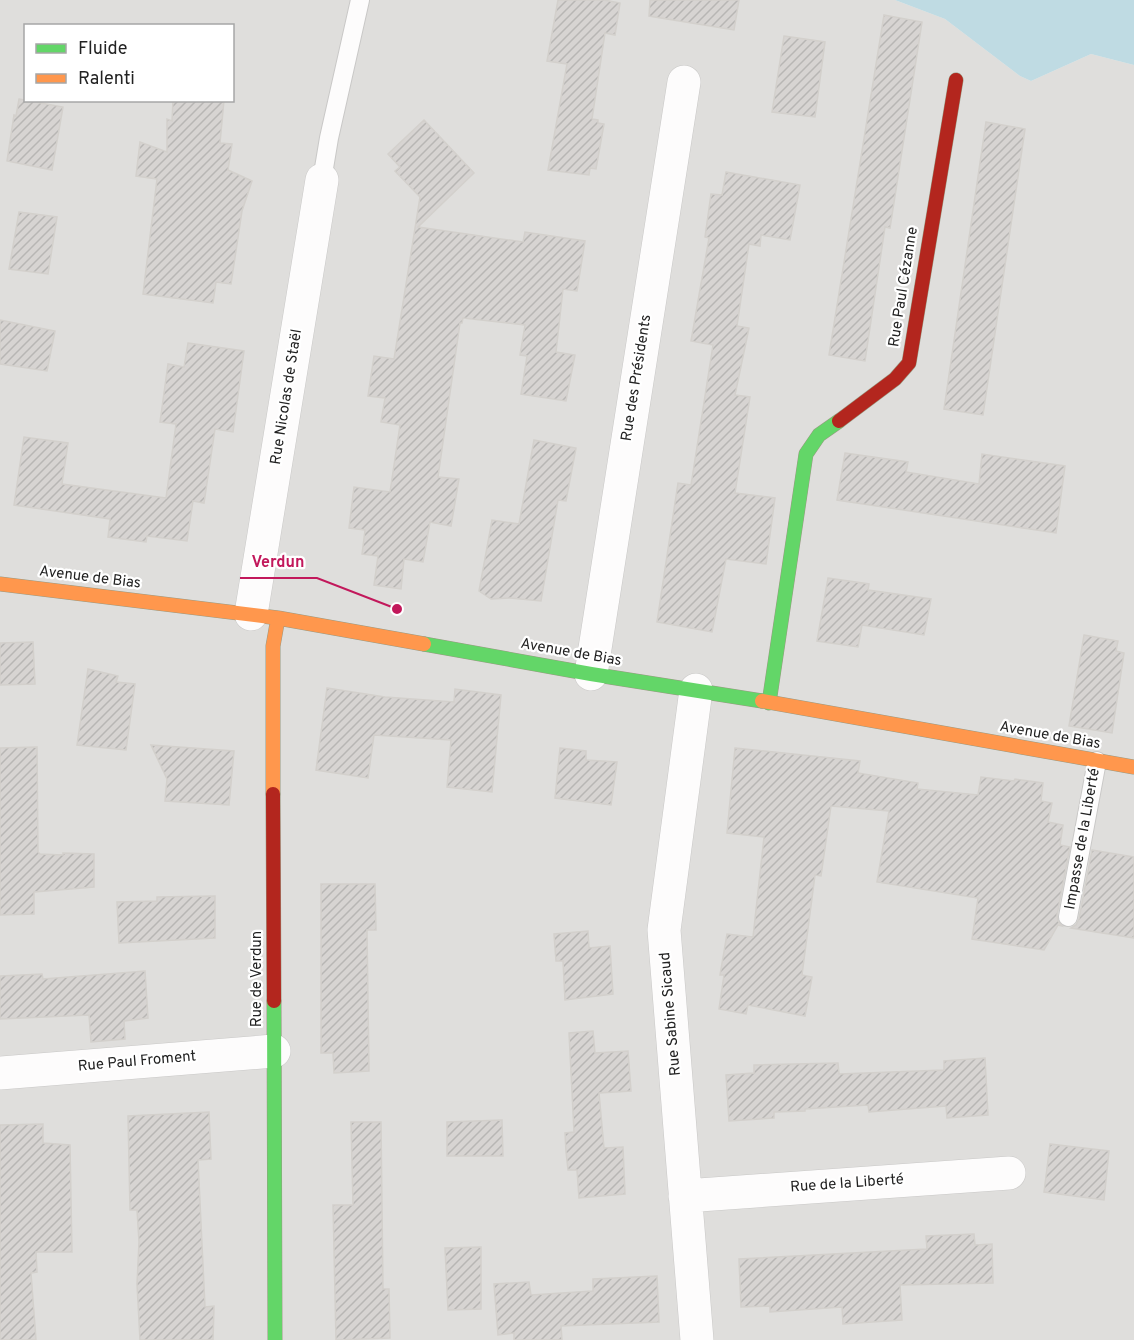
<svg xmlns="http://www.w3.org/2000/svg" width="1134" height="1340" font-family="Overpass,sans-serif">
<style>
.residential{fill:#dfdedc;fill-rule:evenodd}
.water{fill:#bfdbe3}
.building{fill:url(#building-hatch);stroke:#d3d0cc;stroke-width:1.5}
.lines{fill:none;stroke-linecap:round;stroke-linejoin:round}
.lane-casing{stroke:#c9c8c7;stroke-width:20}
.street-casing{stroke:#c9c8c7;stroke-width:34}
.fast-casing{stroke:#999a82;stroke-width:15}
.slow-casing{stroke:#999a82;stroke-width:15}
.jam-casing{stroke:#999a82;stroke-width:15}
.lane{stroke:#fdfcfc;stroke-width:18}
.street{stroke:#fdfcfc;stroke-width:33}
.fast{stroke:#63d668;stroke-width:14}
.slow{stroke:#ff974d;stroke-width:14}
.jam{stroke:#b3261e;stroke-width:14}
.labels{text-anchor:middle;dominant-baseline:central;stroke-width:4.5;stroke-linejoin:round;paint-order:stroke}
.street-label{font-size:15px;fill:#222;stroke:#fff}
.leader{fill:none;stroke:#c2185b;stroke-width:2}
.callout-dot{fill:#c2185b;stroke:#fff;stroke-width:2}
.callout-label{font-size:16px;text-anchor:middle;font-weight:bold;fill:#c2185b;stroke:#fff;stroke-width:4.5;stroke-linejoin:round;paint-order:stroke}
</style>
<defs>
<pattern id="building-hatch" width="6" height="6" patternUnits="userSpaceOnUse" patternTransform="scale(1.5)"><rect width="6" height="6" fill="#d7d4d2"/><path d="M-1 1l2-2M0 6l6-6M5 7l2-2" fill="none" stroke="#b8b6b4"/></pattern>
</defs>
<rect width="100%" height="100%" fill="#f0eeeb"/>
<path class="residential" d="M0,0H895L945,19L1020,76L1031,81L1091,54L1134,65V1340H0ZM26,26H232V100H26Z"/>
<path class="water" d="M895,0H1134V65L1091,54L1031,81L1020,76L945,19Z"/>
<path class="building" d="M558,0H604L620,3L615,35L605,33L592,119L598,120V123L604,124L596,169L590,168L589,175L548,170L567,64L547,61Z
M650,0H739L734,30L649,16Z
M884,15L922,22L890,228L885,227L865,361L829,355Z
M784,36L825,42L815,117L772,112Z
M19,99L63,107L52,170L7,161L14,115L16,116Z
M173,100H224L220,143L232,144L228,170L252,181L242,211L231,284L216,282L213,303L143,294L157,179L136,176L140,142L167,152V119L172,121Z
M424,120L474,173L418,227L523,242L525,232L585,241L577,291L563,289L556,352L575,355L566,401L521,394L527,356L520,355L525,325L463,318L462,323H460L438,477L459,479L451,526L430,522L423,562L404,559L401,589L374,585L378,556L362,554L365,530L349,528L354,487L390,492L400,425L381,422L385,398L368,396L374,356L394,359L420,197L395,171L400,167L388,154Z
M986,122L1025,129L983,415L944,409Z
M726,172L800,185L790,240L761,235L760,246L749,244L737,326L749,328L735,395L750,397L735,493L775,498L766,564L726,559L712,632L657,622L678,483L691,485L713,345L691,341L709,238L705,237L711,194L722,195Z
M19,212L57,217L48,274L9,269Z
M0,320L55,331L47,371L0,364Z
M188,343L244,351L233,432L215,429L204,503L193,501L187,541L147,536L146,542L108,537L110,519L14,505L24,437L68,443L62,484L166,498L176,424L160,422L168,364L184,367Z
M534,440L576,448L566,501L558,500L541,601L510,598L491,599L479,591L492,520L519,524Z
M845,453L908,462L906,472L979,484L982,454L1065,466L1056,533L837,500Z
M828,578L869,584L868,590L931,599L924,635L862,625L858,647L817,641Z
M1084,635L1118,641L1116,651L1124,653L1112,733L1069,726Z
M33,642L35,684L0,685V643Z
M88,669L118,676L116,682L135,684L126,750L77,745Z
M327,688L385,697L454,702L455,689L501,695L492,792L447,787L451,740L374,735L368,778L316,770Z
M151,745L234,751L229,805L165,801L167,779Z
M37,747L38,852L40,854L63,855V853L94,854V887L34,892V914L0,915V748Z
M560,748L586,751V760L617,762L611,805L555,798Z
M735,748L860,761L858,773L918,783L917,789L978,795L981,777L1014,781L1015,779L1043,783L1041,801L1052,803L1048,822L1063,825L1060,845L1070,847L1057,915L1058,921L1062,926L1058,925L1044,950L972,939L978,898L877,882L889,811L831,806L821,876L815,875L802,975L812,977L805,1016L748,1005L746,1014L719,1009L724,975H720L727,934L753,937L764,837L727,833Z
M1092,850L1134,857V938L1071,928L1076,925L1079,919Z
M321,884H375L376,930H367L369,1071L334,1073L333,1053H321Z
M215,896V938L119,943L117,902L157,901V897Z
M588,931L589,948L610,946L613,994L565,1000L563,961H556L554,934Z
M145,971L148,1018L124,1021L125,1039L91,1042L89,1015L0,1019V976L42,974L43,979Z
M593,1031L595,1053L628,1051L631,1091L599,1093L604,1148L623,1147L625,1194L579,1198L577,1170H568L566,1152L565,1133L574,1132L569,1033Z
M985,1058L988,1115L947,1118L946,1106L869,1112L868,1105L805,1109V1111L774,1112V1118L729,1121L726,1075L754,1073V1065L838,1063L839,1074L944,1070V1061Z
M209,1112L211,1159L198,1160L205,1307L214,1306L213,1340H140L137,1284L139,1242L137,1210H130L128,1116Z
M502,1120L503,1156H447V1122Z
M351,1122H381L383,1289H389L390,1338L336,1340L333,1205H353Z
M43,1124V1143L70,1145L72,1252H36L37,1272L31,1273L36,1340H0V1125Z
M1050,1144L1109,1151L1104,1200L1044,1192Z
M974,1234L975,1245L992,1244L993,1283L900,1285L902,1320L843,1324L842,1307L770,1312V1306L741,1307L739,1259L927,1249L926,1236Z
M481,1247V1309L448,1310L445,1248Z
M657,1276L659,1322L561,1326L562,1340H514V1333L498,1335L494,1284L529,1282L531,1295L593,1291V1279Z"/>
<g class="lines">
<defs>
<path id="lane" d="M322,180L329,138L360,0
M1068,917L1097,761"/>
<path id="street" d="M251,614L322,180
M591,674L684,82
M696,690L664,930L697,1340
M0,1073L274,1051
M685,1196L1009,1173"/>
<path id="fast" d="M424,644L591,674L762,701
M769,703L806,454L819,435L839,421
M274,1001L275,1340"/>
<path id="slow" d="M0,584L278,618L424,644
M762,701L1134,767
M273,794V646L278,618"/>
<path id="jam" d="M839,421L895,379L909,363L956,80
M273,794L274,1001"/>
</defs>
<use href="#lane" class="lane-casing"/>
<use href="#street" class="street-casing"/>
<use href="#fast" class="fast-casing"/>
<use href="#slow" class="slow-casing"/>
<use href="#jam" class="jam-casing"/>
<use href="#lane" class="lane"/>
<use href="#street" class="street"/>
<use href="#fast" class="fast"/>
<use href="#slow" class="slow"/>
<use href="#jam" class="jam"/>
</g>
<g class="labels">
<g class="street-label">
<text transform="translate(904 287) rotate(-81)">Rue Paul Cézanne</text>
<text transform="translate(637 378) rotate(-81)">Rue des Présidents</text>
<text transform="translate(287 397) rotate(-81)">Rue Nicolas de Staël</text>
<text transform="translate(90 578) rotate(7)">Avenue de Bias</text>
<text transform="translate(571 653) rotate(10)">Avenue de Bias</text>
<text transform="translate(1050 736) rotate(10)">Avenue de Bias</text>
<text transform="translate(1083 839) rotate(-80)">Impasse de la Liberté</text>
<text transform="translate(257 979) rotate(-90)">Rue de Verdun</text>
<text transform="translate(671 1014) rotate(-95)">Rue Sabine Sicaud</text>
<text transform="translate(137 1062) rotate(-5)">Rue Paul Froment</text>
<text transform="translate(847 1184) rotate(-4)">Rue de la Liberté</text>
</g>
</g>
<path class="leader" d="M397 609L317 578H240"/>
<circle class="callout-dot" cx="397" cy="609" r="6"/>
<g class="callout-label">
<text x="278" y="567">Verdun</text>
</g>
<rect x="24" y="24" width="210" height="78" fill="#ffffff" stroke="#a7a7a7" stroke-width="1.5"/>
<rect x="36" y="44" width="30" height="9" fill="#63d668" stroke="#a7a7a7" stroke-width="1.5"/>
<text x="78" y="54" font-size="18" fill="#222222">Fluide</text>
<rect x="36" y="74" width="30" height="9" fill="#ff974d" stroke="#a7a7a7" stroke-width="1.5"/>
<text x="78" y="84" font-size="18" fill="#222222">Ralenti</text>
</svg>
